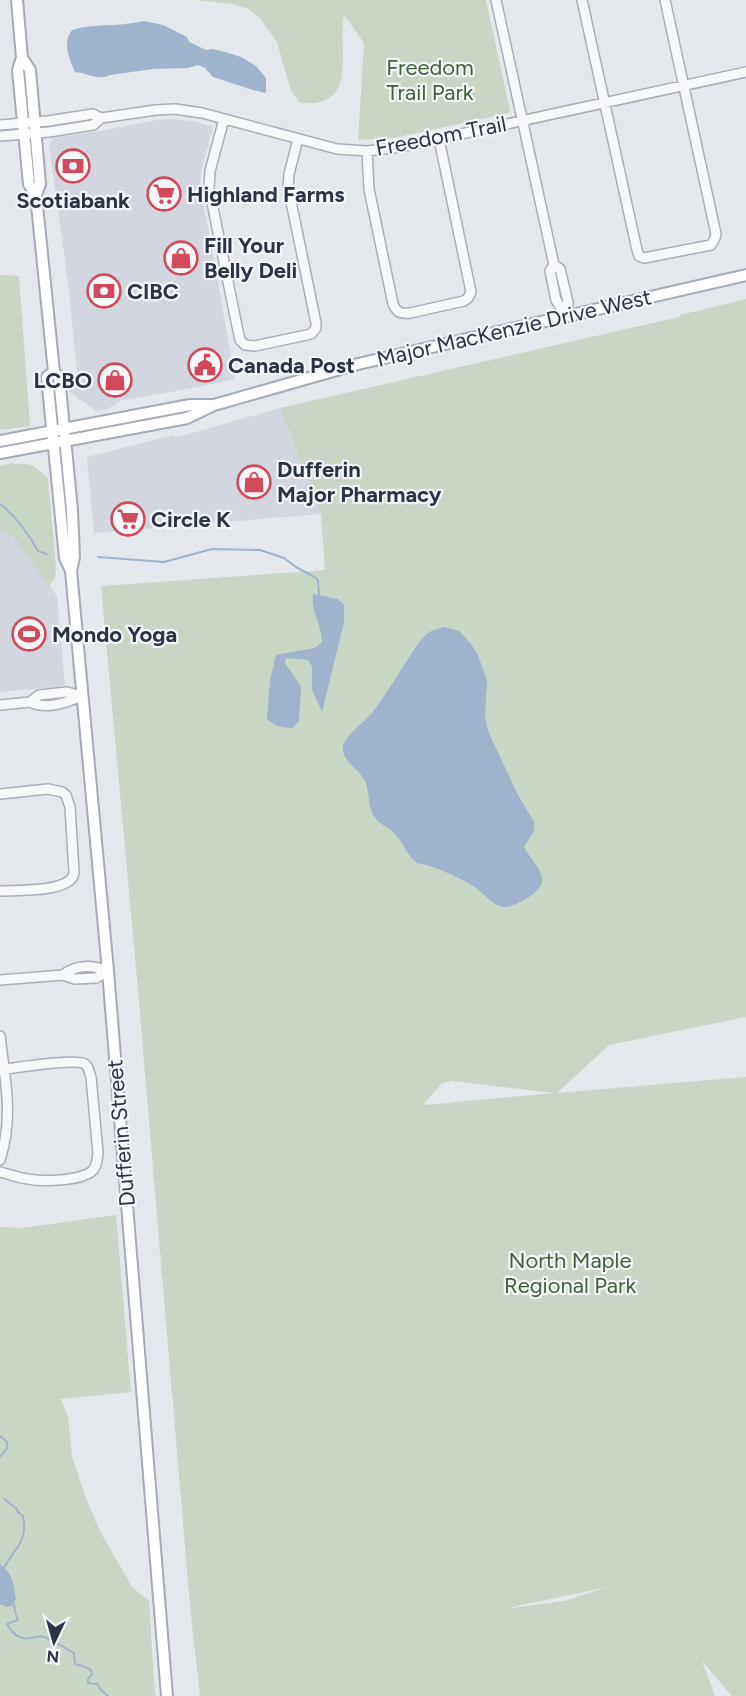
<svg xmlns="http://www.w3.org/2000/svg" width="746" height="1696" font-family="Figtree,sans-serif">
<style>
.built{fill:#d2d6de}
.green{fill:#c9d6c5;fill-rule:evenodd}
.water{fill:#9fb4cc}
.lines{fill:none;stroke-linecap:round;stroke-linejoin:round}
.stream{stroke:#9fb4cc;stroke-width:2}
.minor-casing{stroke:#a9aeb7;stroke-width:12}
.major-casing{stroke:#a3abb8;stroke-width:14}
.minor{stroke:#f7f8fa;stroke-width:9}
.major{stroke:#fff;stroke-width:10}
.labels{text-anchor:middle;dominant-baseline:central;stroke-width:4.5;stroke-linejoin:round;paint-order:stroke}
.park-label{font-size:22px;fill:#3f6138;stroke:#f4f6f9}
.street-label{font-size:22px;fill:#2b3445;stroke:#f4f6f9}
.poi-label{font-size:22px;font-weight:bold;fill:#2b3445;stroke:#f4f6f9;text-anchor:start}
</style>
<rect width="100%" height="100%" fill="#e4e7ec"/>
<path class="built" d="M173,119L193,121L213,127L201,172L200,187L215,265L235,379L198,387L120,401L106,410L105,409L96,411L68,391L77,371L67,274L49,147L53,138L100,131L157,120Z
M280,408L321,514L94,533L87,457L173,435L178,437Z
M0,530L12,534L57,596L65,686L0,692Z"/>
<path class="green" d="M194,0H486L510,111L509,113L394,138L358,140L364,43L344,15C337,51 360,108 300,103L291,91L277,42L260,18L248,9L233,4Z
M0,275L19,276L30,426L0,430Z
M746,299V1017L609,1045L557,1093L746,1077V1696H732L702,1661L715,1696H200L190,1607L172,1392L171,1390V1382L138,990L101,586L325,570L321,514L280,408L679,317L680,315ZM452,1081L554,1093H555L423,1105L442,1083ZM608,1587L564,1601L512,1608V1607Z
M12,463C17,465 22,464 27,464C34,465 43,474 48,478L56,568L55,578L49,586L12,535L0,530V466Z
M116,1215L131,1392L61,1399L68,1416L72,1457L86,1498L100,1531L132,1587L149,1601L155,1696H0V1227L22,1228Z"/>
<path class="water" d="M144,21L163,25L187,37L189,42L206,50L213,49L225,52L241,57L256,66L266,78V93L253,90L213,77L205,68L198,65L188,68L153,69L110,75C99,81 87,73 75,72C69,59 62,43 72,30C95,23 120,27 144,21Z
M313,594L338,599L344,605V622L322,712L312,690V667L308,660L286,658L285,663L301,686L299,721L293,728C282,728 275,726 267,719L270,679L276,655L315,648L322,642C322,625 310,610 313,594Z
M444,627L459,631L471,644L478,655L487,681L485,717L488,731L517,793L534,822V831L524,847C534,866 556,879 529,897C522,901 511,908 503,907C490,904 484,892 473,886C458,877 435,866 417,863C406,855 404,843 395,834C389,827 379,825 374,816C367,805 370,792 365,781C360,770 341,761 343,747C344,737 365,721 372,713C385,696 396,677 408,659C414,650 419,641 427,634C432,630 439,628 444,627Z
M0,1564C12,1572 14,1585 16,1599L11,1606L7,1607L0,1604Z"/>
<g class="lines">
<path class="stream" d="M0,504C17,517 28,533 38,551L47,554
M98,557L164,562L212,549L260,550L284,558L296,567L316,578L318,581L319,595
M0,1436L7,1442V1448L0,1457
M4,1568C15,1547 28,1543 23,1516L18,1512L16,1508L4,1499
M12,1601L14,1603L15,1612L18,1620L7,1624C12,1633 20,1640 30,1638C35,1638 39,1635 44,1637C55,1641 64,1648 74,1653L75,1664L83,1666L91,1670L92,1674L88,1679V1683L97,1684L101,1690L108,1696"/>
<defs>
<path id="minor" d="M496,0L554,265L550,271L556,300L566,316
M582,0L637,250L639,256L644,258L711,245L715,238L716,234L665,0
M224,119L210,171L209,188L237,326L240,340L245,345L255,346L311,334L316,328V323L288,187L289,174L298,139
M0,125L48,121L93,114L101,118
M0,136L49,132L93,125L101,118L156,110L175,109L202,113L337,149L367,151L401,147L746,72
M367,151L369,189L393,304C397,313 401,314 410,313L464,301L468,298L471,292L439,139
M554,265L560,269L568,302L567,315
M30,702C46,710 66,703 82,696
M0,705L30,702L39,695L67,692L82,696
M0,794L48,789L62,792L66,795L70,807L74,872C73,893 17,890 0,891
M63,975C76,964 93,965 108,971
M0,980L63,975L75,979L96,978L108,971
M0,1036C5,1080 14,1117 0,1160
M0,1070C14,1068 75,1058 85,1064C89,1067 89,1072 91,1077L98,1153C97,1160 97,1167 92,1171C81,1181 42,1182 28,1179C18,1178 9,1174 0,1172"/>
<path id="major" d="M17,0L22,58L30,70L40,184L36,195
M22,58L18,70L29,184L36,195L54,372L59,377L72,510L74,557L71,571
M54,372L47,377L65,558L71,571L108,971L167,1696
M0,441L190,405H211
M0,453L187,418L214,405L358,364L746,275"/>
</defs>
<use href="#minor" class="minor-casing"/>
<use href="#major" class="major-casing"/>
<use href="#minor" class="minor"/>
<use href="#major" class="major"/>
</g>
<defs>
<symbol id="bank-ring" viewBox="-11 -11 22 22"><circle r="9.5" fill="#f4f6f9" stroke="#d1495b" stroke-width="1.5"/><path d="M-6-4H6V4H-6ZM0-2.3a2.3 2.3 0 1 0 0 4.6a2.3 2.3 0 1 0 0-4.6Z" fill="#d1495b"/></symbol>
<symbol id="supermarket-ring" viewBox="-11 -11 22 22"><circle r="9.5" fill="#f4f6f9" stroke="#d1495b" stroke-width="1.5"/><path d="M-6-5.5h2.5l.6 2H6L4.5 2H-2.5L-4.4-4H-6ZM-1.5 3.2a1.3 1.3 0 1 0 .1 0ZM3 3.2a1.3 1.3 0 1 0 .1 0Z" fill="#d1495b"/></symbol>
<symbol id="shop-ring" viewBox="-11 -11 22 22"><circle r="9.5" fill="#f4f6f9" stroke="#d1495b" stroke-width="1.5"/><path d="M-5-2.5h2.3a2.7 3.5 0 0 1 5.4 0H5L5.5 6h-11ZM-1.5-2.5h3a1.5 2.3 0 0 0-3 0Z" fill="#d1495b"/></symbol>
<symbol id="civic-ring" viewBox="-11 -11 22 22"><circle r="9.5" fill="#f4f6f9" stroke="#d1495b" stroke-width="1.5"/><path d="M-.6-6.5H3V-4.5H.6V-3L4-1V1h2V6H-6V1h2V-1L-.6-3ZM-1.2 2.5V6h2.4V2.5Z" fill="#d1495b"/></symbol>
<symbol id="stadium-ring" viewBox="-11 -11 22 22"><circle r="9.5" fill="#f4f6f9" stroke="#d1495b" stroke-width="1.5"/><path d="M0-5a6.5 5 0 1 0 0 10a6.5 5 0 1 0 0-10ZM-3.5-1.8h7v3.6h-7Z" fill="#d1495b"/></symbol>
</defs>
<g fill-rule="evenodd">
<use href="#bank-ring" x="54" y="147" width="38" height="38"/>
<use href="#supermarket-ring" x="145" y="175" width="38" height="38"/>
<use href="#shop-ring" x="162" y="239" width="38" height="38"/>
<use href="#bank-ring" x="85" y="272" width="38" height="38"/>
<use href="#civic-ring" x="186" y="346" width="38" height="38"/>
<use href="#shop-ring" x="96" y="361" width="38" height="38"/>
<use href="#shop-ring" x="235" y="463" width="38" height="38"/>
<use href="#supermarket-ring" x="109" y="500" width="38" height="38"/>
<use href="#stadium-ring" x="10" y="615" width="38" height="38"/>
</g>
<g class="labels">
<g class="park-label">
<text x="430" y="67">Freedom<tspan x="430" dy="25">Trail Park</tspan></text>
<text x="570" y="1260">North Maple<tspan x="570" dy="25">Regional Park</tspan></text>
</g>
<g class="street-label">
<text transform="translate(441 136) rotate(-11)">Freedom Trail</text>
<text transform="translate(514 328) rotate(-13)">Major MacKenzie Drive West</text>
<text transform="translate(121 1133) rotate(-95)">Dufferin Street</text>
</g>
<g class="poi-label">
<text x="187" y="194">Highland Farms</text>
<text x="73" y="200" text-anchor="middle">Scotiabank</text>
<text x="204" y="245">Fill Your<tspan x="204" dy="25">Belly Deli</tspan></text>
<text x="127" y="291">CIBC</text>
<text x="228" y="365">Canada Post</text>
<text x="92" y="380" text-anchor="end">LCBO</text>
<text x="277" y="469">Dufferin<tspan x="277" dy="25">Major Pharmacy</tspan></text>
<text x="151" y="519">Circle K</text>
<text x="52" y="634">Mondo Yoga</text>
</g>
</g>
<g transform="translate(54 1642) rotate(185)" stroke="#f4f6f9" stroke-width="4.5" paint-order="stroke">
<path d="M0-4.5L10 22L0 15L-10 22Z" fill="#2b3445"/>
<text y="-9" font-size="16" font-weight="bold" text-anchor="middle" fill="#2b3445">N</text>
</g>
</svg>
